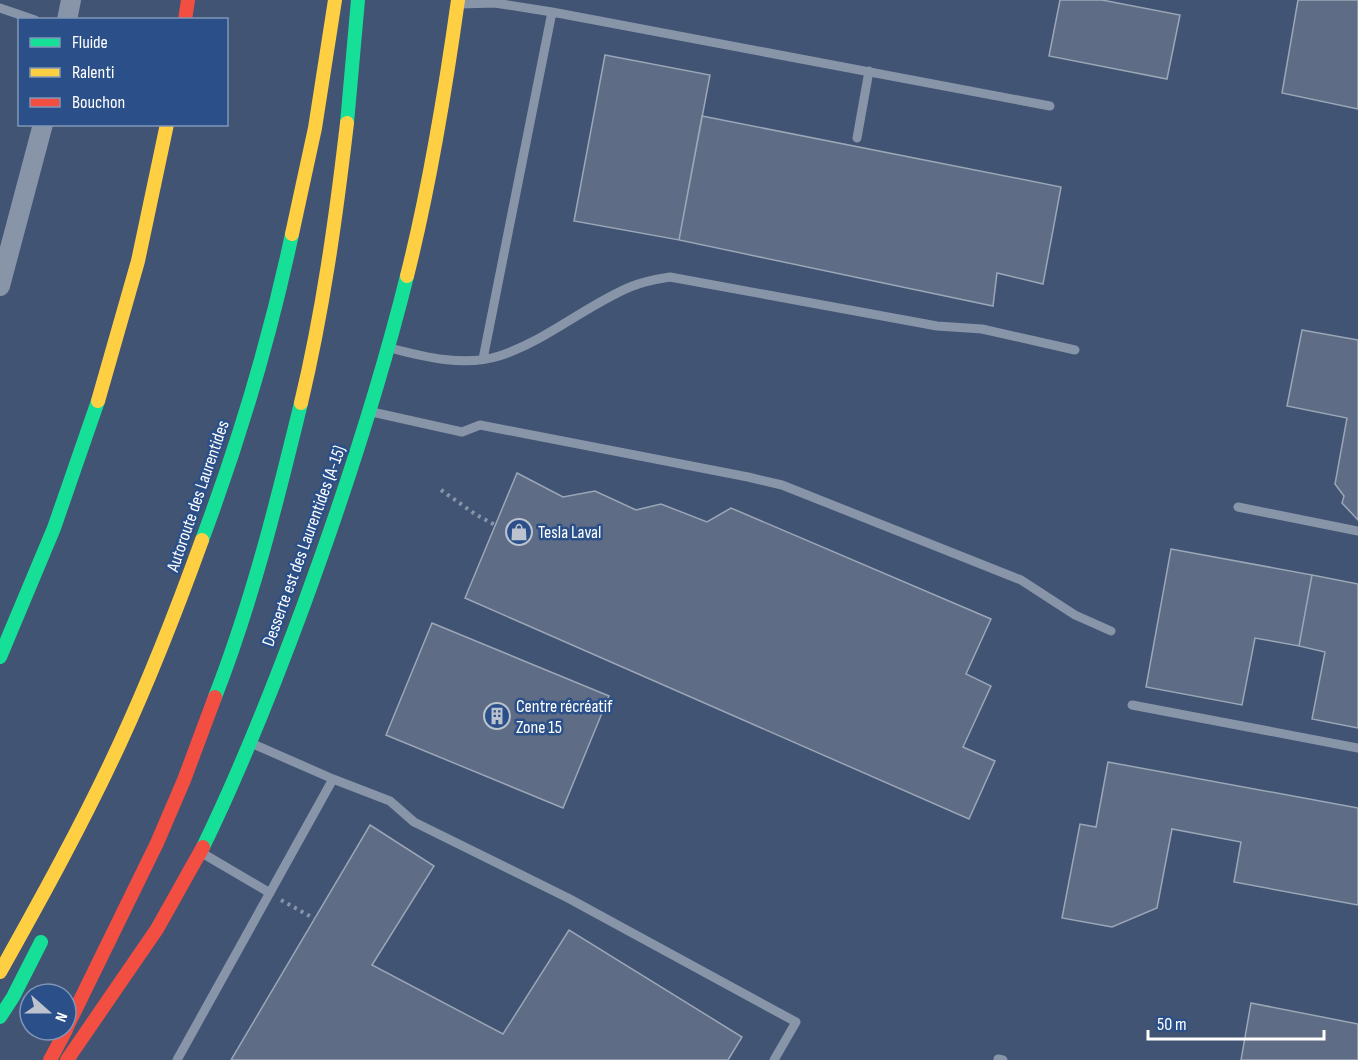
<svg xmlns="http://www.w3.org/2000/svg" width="1358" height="1060" font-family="'Sofia Sans Condensed',sans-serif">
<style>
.building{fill:#5e6d85;stroke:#9ba6b7;stroke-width:1.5}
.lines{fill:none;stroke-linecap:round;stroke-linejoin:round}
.path{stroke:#8895a9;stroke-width:4;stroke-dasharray:3 4.5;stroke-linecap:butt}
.lane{stroke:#8895a9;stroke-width:9}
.street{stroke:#8895a9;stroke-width:20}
.fast{stroke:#16e098;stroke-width:14}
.slow{stroke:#ffcf43;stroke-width:14}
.jam{stroke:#f24e42;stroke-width:14}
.labels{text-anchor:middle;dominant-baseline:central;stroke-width:5;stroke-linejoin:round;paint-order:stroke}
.street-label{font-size:18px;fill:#fff;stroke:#2b5089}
.poi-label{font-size:18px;fill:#fff;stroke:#2b5089;text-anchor:start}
</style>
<rect width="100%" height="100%" fill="#415473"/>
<path class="building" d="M1060,0H1102L1180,15L1167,79L1049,56Z
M1298,0H1358V109L1282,93Z
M605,55L710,75L679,240L574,221Z
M702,116L1061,187L1043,284L997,273L993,306L679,240Z
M1302,330L1358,340V520L1342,503L1344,496L1335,484L1347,418L1287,406Z
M517,473L563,497L595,491L636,510L661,504L707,522L731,508L991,619L966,674L991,686L963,747L995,761L969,819L465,598Z
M1171,549L1312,575L1299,646L1255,638L1242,705L1146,687Z
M1312,575L1358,584V728L1312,719L1325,652L1299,646Z
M432,623L609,696L563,808L386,735Z
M1108,762L1358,808V905L1234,882L1241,842L1172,829L1157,908L1112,927L1062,918L1080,824L1096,827Z
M370,825L434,866L372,965L503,1034L569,930L742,1037L728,1060H231Z
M1251,1003L1358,1024V1060H1241Z"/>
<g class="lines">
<path class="path" d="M441,490L475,514L495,525
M281,900L315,919"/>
<path class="lane" d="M459,4L495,3L552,12L483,359
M0,8L35,20
M552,12L1050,106
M857,138L869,71
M390,348C424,357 465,367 499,356C546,341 585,306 630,287C642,282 657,279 670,277L937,326L982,329L1075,350
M372,412L462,432L480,425L748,477L782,485L1021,580L1075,615L1111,631
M1238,507L1358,531
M1132,705L1358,748
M333,779L390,801L414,822L568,898L796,1022L774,1060
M202,853L270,893
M998,1059L1003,1060
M177,1060L333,779L251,743"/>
<path class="street" d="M67,20L71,0
M0,286L43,124"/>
<path class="fast" d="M347,123L358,0
M202,540C239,441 270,338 292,234
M0,657L54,528L98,401
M215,697C252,602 277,502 301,403
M203,847C241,769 273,688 303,607C343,498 379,388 407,276
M0,1017L13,997L41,942"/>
<path class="slow" d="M292,234L315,128L335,0
M407,276C430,185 445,93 458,0
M98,401L138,261L167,124
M301,403C323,311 336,217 347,123
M0,972C42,897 84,821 120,743C151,676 177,609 202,540"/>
<path class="jam" d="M185,20L188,0
M66,1029L157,843L184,780L215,697
M50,1060L66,1030
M67,1060L157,929L203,847"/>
</g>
<defs>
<symbol id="shop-ring" viewBox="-11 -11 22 22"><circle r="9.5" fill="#2b5089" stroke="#bcc3ce" stroke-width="1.5"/><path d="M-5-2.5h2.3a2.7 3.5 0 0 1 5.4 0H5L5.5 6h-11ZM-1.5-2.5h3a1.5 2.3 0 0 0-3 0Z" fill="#bcc3ce"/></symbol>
<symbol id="building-ring" viewBox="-11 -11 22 22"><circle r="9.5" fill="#2b5089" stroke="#bcc3ce" stroke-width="1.5"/><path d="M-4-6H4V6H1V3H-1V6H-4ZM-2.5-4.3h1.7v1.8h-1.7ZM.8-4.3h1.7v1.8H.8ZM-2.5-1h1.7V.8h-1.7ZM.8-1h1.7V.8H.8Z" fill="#bcc3ce"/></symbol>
</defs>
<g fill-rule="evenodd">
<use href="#shop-ring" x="504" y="517" width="30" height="30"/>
<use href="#building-ring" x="482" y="701" width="30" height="30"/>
</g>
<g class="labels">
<g class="street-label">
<text transform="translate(198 496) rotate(-71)">Autoroute des Laurentides</text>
<text transform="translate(304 546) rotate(-70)">Desserte est des Laurentides (A-15)</text>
</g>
<g class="poi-label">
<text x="538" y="532">Tesla Laval</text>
<text x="516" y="706">Centre récréatif<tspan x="516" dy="21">Zone 15</tspan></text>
</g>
</g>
<rect x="18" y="18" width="210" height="108" fill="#2b5089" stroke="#8096b8" stroke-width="1.5"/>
<rect x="30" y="38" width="30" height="9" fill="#16e098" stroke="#8096b8" stroke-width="1.5"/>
<text x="72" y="48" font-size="18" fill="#ffffff">Fluide</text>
<rect x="30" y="68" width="30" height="9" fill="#ffcf43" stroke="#8096b8" stroke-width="1.5"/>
<text x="72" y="78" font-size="18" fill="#ffffff">Ralenti</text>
<rect x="30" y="98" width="30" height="9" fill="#f24e42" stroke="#8096b8" stroke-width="1.5"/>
<text x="72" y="108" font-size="18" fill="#ffffff">Bouchon</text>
<g transform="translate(48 1012) rotate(111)"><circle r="28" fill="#2b5089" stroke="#8096b8" stroke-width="1.5"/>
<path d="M0-4.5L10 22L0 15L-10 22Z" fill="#bcc3ce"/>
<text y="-9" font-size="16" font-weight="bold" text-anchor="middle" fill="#ffffff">N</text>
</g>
<path d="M1148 1030v9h176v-9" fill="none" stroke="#ffffff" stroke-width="3"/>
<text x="1157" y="1030" font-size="18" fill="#ffffff" stroke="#2b5089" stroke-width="4.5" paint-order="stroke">50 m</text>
</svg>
